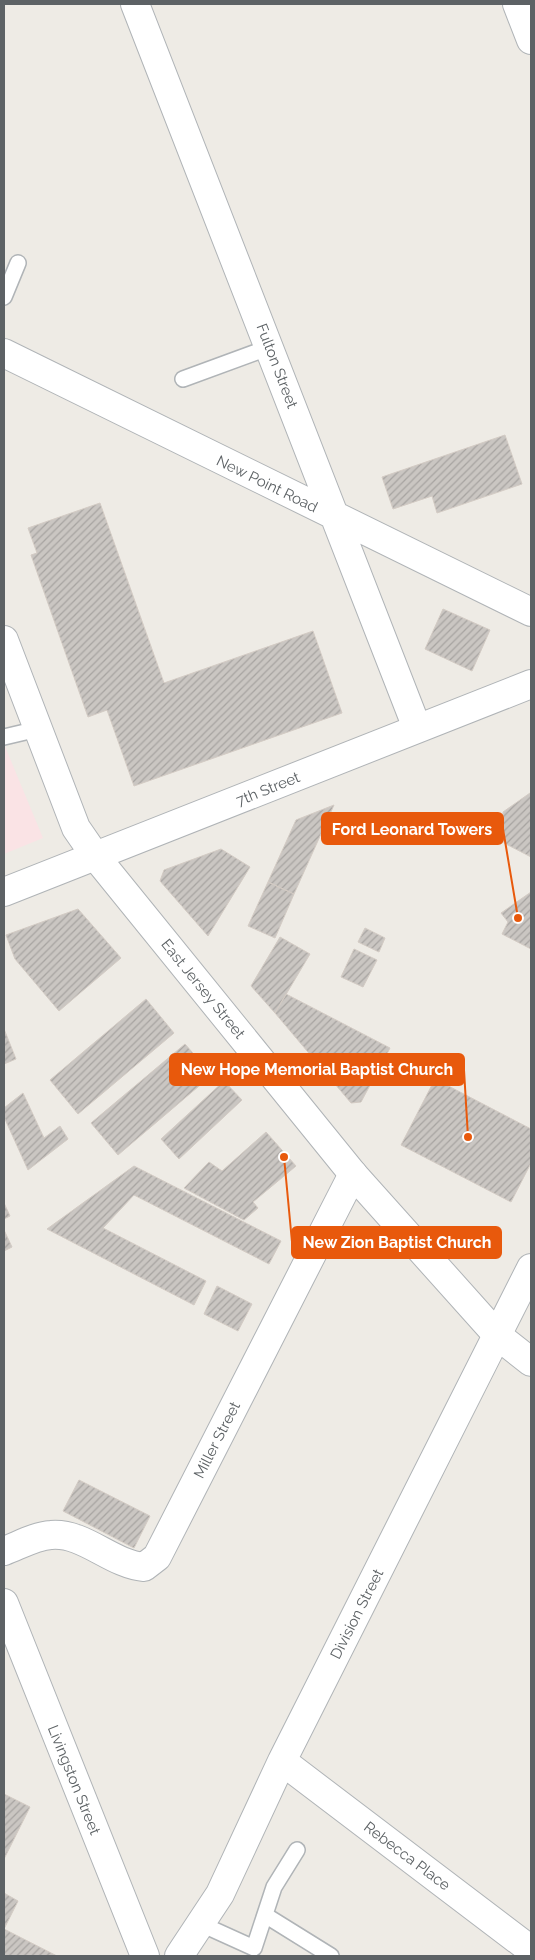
<svg xmlns="http://www.w3.org/2000/svg" width="535" height="1960" font-family="Raleway,sans-serif">
<style>
.medical{fill:#fae3e5}
.building{fill:url(#building-hatch);stroke:#d3cbc4}
.lines{fill:none;stroke-linecap:round;stroke-linejoin:round}
.service-casing{stroke:#b0b4b7;stroke-width:18}
.minor-casing{stroke:#b0b4b7;stroke-width:30}
.tertiary-casing{stroke:#b0b4b7;stroke-width:30}
.service{stroke:#fff;stroke-width:15}
.minor{stroke:#fff;stroke-width:28}
.tertiary{stroke:#fff;stroke-width:28}
.labels{text-anchor:middle;dominant-baseline:central;stroke-width:4;stroke-linejoin:round;paint-order:stroke}
.street-label{font-size:15px;fill:#5d6265;stroke:#fff}
.leader{fill:none;stroke:#e8590c;stroke-width:2}
.callout-dot{fill:#e8590c;stroke:#fff;stroke-width:2}
.callout{fill:#e8590c;stroke:#e8590c;stroke-width:2}
.callout-label{font-size:16px;text-anchor:middle;font-weight:bold;fill:#fff}
</style>
<defs>
<pattern id="building-hatch" width="6" height="6" patternUnits="userSpaceOnUse" patternTransform="scale(1.25)"><rect width="6" height="6" fill="#cac6c2"/><path d="M-1 1l2-2M0 6l6-6M5 7l2-2" fill="none" stroke="#a7a4a1"/></pattern>
</defs>
<rect width="100%" height="100%" fill="#eeebe5"/>
<path class="medical" d="M4,744L43,838L4,854Z"/>
<path class="building" d="M505,435L522,484L437,513L432,496L393,509L382,477Z
M100,503L164,683L313,631L342,713L134,786L107,710L88,717L31,555L37,553L28,528Z
M443,609L490,630L472,671L425,649Z
M530,793L531,794V857L504,843L503,812Z
M334,805L294,894L268,882L296,820Z
M221,849L250,867L208,936L160,881L164,870Z
M268,882L294,894L275,938L248,926Z
M531,892V949L502,934L508,922L501,913Z
M78,909L121,958L59,1011L15,959L6,935Z
M365,928L385,938L379,952L358,942Z
M280,937L310,954L275,1013L251,986Z
M354,949L377,960L363,987L341,977Z
M286,994L390,1048L361,1102L351,1103L275,1013Z
M146,999L174,1033L78,1114L50,1080Z
M4,1029L16,1059L4,1064Z
M185,1044L212,1075L118,1155L91,1123Z
M435,1079L531,1129V1163L511,1202L401,1145Z
M224,1081L242,1100L179,1159L161,1139Z
M23,1093L44,1138L60,1126L68,1139L28,1170L4,1117V1108Z
M266,1132L296,1166L253,1202L258,1208L244,1220L184,1188L209,1162L222,1171Z
M134,1166L281,1241L269,1264L134,1195L103,1228L206,1281L194,1305L47,1229Z
M4,1203L10,1216L4,1219Z
M4,1230L12,1247L4,1251Z
M217,1286L252,1304L238,1331L204,1314Z
M79,1480L150,1516L134,1548L63,1511Z
M4,1794L30,1807L4,1859Z
M4,1893L18,1901L4,1929L57,1956H4Z"/>
<g class="lines">
<defs>
<path id="service" d="M4,297L18,263
M183,379L270,347
M4,737L38,729
M265,1915L331,1956
M201,1924L254,1948L274,1887L297,1850"/>
<path id="minor" d="M135,4L417,728
M517,4L531,40
M4,353L531,612
M4,892L531,684
M4,1551C18,1546 35,1536 51,1535C84,1532 111,1564 144,1567L157,1557L353,1174
M4,1603L145,1956
M282,1761L531,1950
M179,1956L220,1894L282,1761L531,1268"/>
<path id="tertiary" d="M4,640L76,828L96,857L353,1174L498,1336L531,1362"/>
</defs>
<use href="#service" class="service-casing"/>
<use href="#minor" class="minor-casing"/>
<use href="#tertiary" class="tertiary-casing"/>
<use href="#service" class="service"/>
<use href="#minor" class="minor"/>
<use href="#tertiary" class="tertiary"/>
</g>
<g class="labels">
<g class="street-label">
<text transform="translate(277 366) rotate(69)">Fulton Street</text>
<text transform="translate(267 484) rotate(26)">New Point Road</text>
<text transform="translate(268 789) rotate(-22)">7th Street</text>
<text transform="translate(203 989) rotate(51)">East Jersey Street</text>
<text transform="translate(217 1440) rotate(-63)">Miller Street</text>
<text transform="translate(357 1614) rotate(-63)">Division Street</text>
<text transform="translate(74 1780) rotate(68)">Livingston Street</text>
<text transform="translate(407 1856) rotate(37)">Rebecca Place</text>
</g>
</g>
<path class="leader" d="M518 918L503 829M468 1137L464 1070M284 1157L292 1242"/>
<g class="callout-dot">
<circle cx="518" cy="918" r="5"/>
<circle cx="468" cy="1137" r="5"/>
<circle cx="284" cy="1157" r="5"/>
</g>
<g class="callout">
<rect x="322" y="813" width="181" height="31" rx="5"/>
<rect x="170" y="1054" width="294" height="31" rx="5"/>
<rect x="292" y="1227" width="209" height="31" rx="5"/>
</g>
<g class="callout-label">
<text x="412" y="835">Ford Leonard Towers</text>
<text x="317" y="1075">New Hope Memorial Baptist Church</text>
<text x="397" y="1248">New Zion Baptist Church</text>
</g>
<rect width="535" height="1960" fill="none" stroke="#5d6265" stroke-width="10"/>
</svg>
